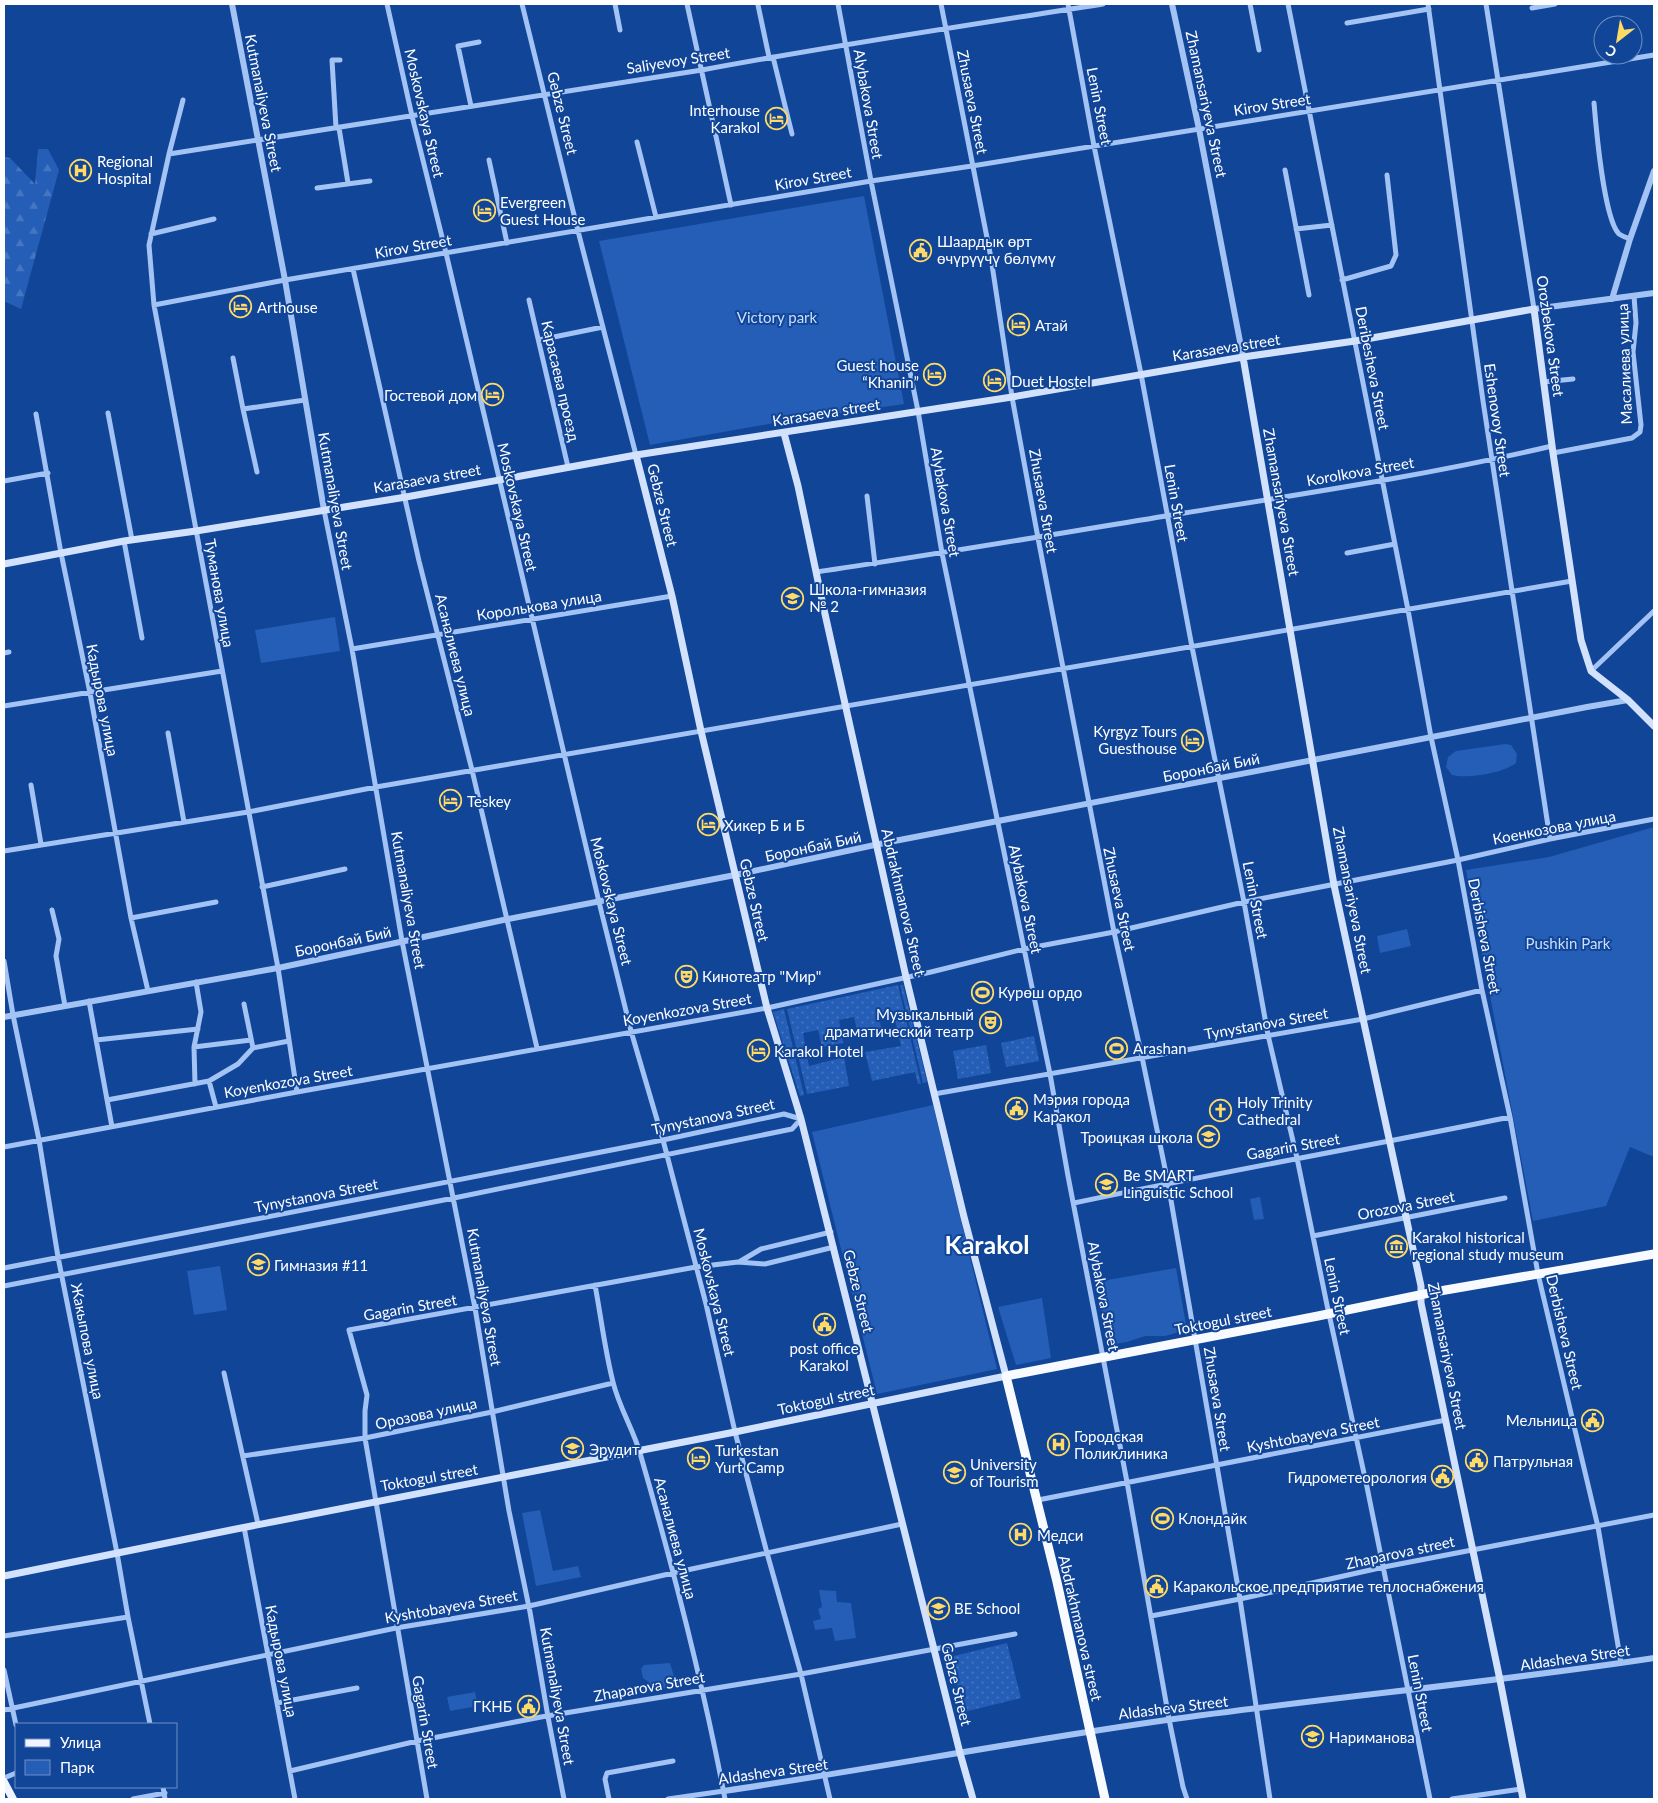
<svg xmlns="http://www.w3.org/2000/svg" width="1658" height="1803" font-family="Lato,sans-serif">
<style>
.grass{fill:url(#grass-dots)}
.forest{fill:url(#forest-firs)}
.green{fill:#245eb7}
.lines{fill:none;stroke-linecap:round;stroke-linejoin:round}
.minor{stroke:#a3c3f4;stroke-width:5}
.tertiary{stroke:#a3c3f4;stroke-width:6}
.secondary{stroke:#d2e2fd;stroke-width:7}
.primary{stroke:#eff4ff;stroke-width:8}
.trunk{stroke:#f7faff;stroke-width:9}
.labels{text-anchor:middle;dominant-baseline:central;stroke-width:4;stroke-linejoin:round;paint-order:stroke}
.street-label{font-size:15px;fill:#fff;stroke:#114598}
.poi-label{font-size:15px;fill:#fff;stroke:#114598;text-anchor:start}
.park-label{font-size:15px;fill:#cbdffe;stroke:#114598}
.town-label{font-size:25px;font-weight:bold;fill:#fff;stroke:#114598}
</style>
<defs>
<pattern id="grass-dots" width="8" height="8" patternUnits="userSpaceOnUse" patternTransform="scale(1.25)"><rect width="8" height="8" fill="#245eb7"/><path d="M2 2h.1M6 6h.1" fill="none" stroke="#4576c2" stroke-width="1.8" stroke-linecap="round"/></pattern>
<pattern id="forest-firs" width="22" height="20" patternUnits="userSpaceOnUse" patternTransform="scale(1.25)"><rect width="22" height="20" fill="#245eb7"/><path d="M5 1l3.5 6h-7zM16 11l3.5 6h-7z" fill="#4576c2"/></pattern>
</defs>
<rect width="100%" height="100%" fill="#114598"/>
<path class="grass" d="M898,985L921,1084H918L915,1072L872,1081L865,1052L901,1046L894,1015L879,1018L883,1035L859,1039L854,1017L839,1020L843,1043L822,1047L818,1030L803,1033L809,1066L844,1057L849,1086L807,1094L787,1009Z
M900,985H903L927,1082L923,1083Z
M784,1009L804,1095L800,1096L773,1012Z
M1034,1036L1039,1061L1006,1067L1001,1043Z
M986,1045L991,1073L958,1079L953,1051Z
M1007,1643L1021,1698L964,1712L950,1657Z"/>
<path class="forest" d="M38,149H48L59,170L21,309L4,301V157L10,158L35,184Z"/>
<path class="green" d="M864,196L904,404L780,422L650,445L599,241Z
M335,617L340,651L261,663L255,630Z
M1505,744L1511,745L1517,754L1516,763C1503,773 1468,779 1452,775L1446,767L1448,757L1456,751Z
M1654,827V1157L1630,1147L1606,1206L1533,1221L1466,870L1549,857Z
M1407,929L1411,946L1380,953L1377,936Z
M933,1105L997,1369L877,1394L812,1132Z
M1260,1197L1264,1219L1254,1220L1250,1199Z
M220,1266L227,1310L194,1315L187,1271Z
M1176,1268L1187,1330L1165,1336H1145L1127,1342L1108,1345L1096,1282Z
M1042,1298L1051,1358L1016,1365L998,1307Z
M540,1510L553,1571L578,1566L581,1577L536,1586L522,1513Z
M819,1590L836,1591L837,1602L851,1603L856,1638L835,1641L832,1628L815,1630L813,1621L821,1619L818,1609L822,1607Z
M670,1663L677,1686L651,1691L649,1682L643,1678L641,1669L644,1665Z
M475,1692L478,1706L450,1711L447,1697Z"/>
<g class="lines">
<path class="minor" d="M387,4L412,116L446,253L599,902L631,1031L663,1140L706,1304L735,1432L767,1553L801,1674L830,1799
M522,4L578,231L636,455
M615,4L620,30
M687,4L731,205
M838,4L871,181L918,411L942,553L1050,1074L1068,1176L1127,1482L1169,1719L1183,1787L1187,1799
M941,4L991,258L1012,397L1038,538L1114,932L1142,1057L1168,1183L1240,1599L1270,1799
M1068,4L1094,146L1141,374L1192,647L1244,902L1268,1035L1297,1158L1327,1305L1367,1487L1430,1799
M1250,4L1259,50
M1288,4L1408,610L1431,737L1458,860L1482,990L1510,1117L1538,1274L1598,1527L1621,1663
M1428,4L1483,401L1550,839
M1486,4L1534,309
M758,5L769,57
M1532,8L1555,4
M1347,23L1429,9
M773,57L792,134
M183,100L169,154L149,245L154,305L278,968L297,1092
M1594,103C1596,127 1604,219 1619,234C1622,236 1627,238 1630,239
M471,106L458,46L479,42
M336,128L332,60H340
M339,128L348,183
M637,142L656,217
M169,154L702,70C835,45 969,25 1103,4
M489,160L507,243
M1285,170L1309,295
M317,188L370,181
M1296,229L1332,225
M151,234L214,219
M353,269L419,561L472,770L537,1048
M1342,280L1391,266L1396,255L1387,175
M529,300L568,467
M154,305L285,280L871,181L972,166L1654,55
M539,340L603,327
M233,358L243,409L305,400
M1543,382L1573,379
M243,409L257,472
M108,413L132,540
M36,414L61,553L90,693L131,918L148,991
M1553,453L1632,438L1640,432L1641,425L1633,352L1636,323L1634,296
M4,481L48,473
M867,496L875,564
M324,510L352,649L402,941L475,1308L509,1511L530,1612L548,1717L564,1799
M124,541L142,638
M1347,553L1395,544
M816,572C933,555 1049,535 1166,516C1295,495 1425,476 1552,446
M352,649L672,596
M4,653L9,652
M1591,671L1654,611
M4,706L222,671
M168,733L184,822
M31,785L41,844
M4,851L248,812L376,787L1572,581
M262,887L345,869
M52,910L59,939L56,956L65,1006
M131,918L216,902
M4,961L13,1015L39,1140L58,1257L117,1553L128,1617L150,1724
M89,1001L112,1127
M244,1004L253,1048L289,1041
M96,1040L198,1029
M194,1047L251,1040
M209,1081L216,1107
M195,1084L194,1047L201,1012L196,982
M934,1094L1363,1019L1482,990
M107,1100L209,1081L238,1064L253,1048
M4,1147L297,1092L767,1008L931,972L1024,949L1114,932L1244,902L1458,860L1550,839L1654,819
M1074,1203C1219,1172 1365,1147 1510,1117
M1313,1236L1505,1198
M739,1262L761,1249L831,1232
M4,1268L663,1140L784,1114L801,1119L792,1129L454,1198L4,1286
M595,1285C601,1317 605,1351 613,1382C619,1407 633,1429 640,1453C673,1567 703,1683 725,1799
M224,1373L258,1524
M243,1456L365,1438L492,1412L613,1383
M1038,1500L1446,1420
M244,1527L295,1799
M1151,1616L1240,1599L1384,1567L1654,1515
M4,1636L128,1617
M4,1670L16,1725
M277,1703L357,1688
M4,1710L396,1628L529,1606L673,1573L902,1524
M290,1771L417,1741L541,1717L801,1674L1015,1634
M4,1778L16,1773
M163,1787L165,1799
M133,1799L165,1793
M427,1799L365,1438V1411L367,1395L349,1330L696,1267L738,1262L765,1264L834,1247
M609,1799L605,1779L607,1773L673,1761
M668,1799L724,1791
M1452,1799L1521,1789"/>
<path class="tertiary" d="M232,4L285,280L324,510
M1172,4L1199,129L1243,357
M1612,299L1630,239L1654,171
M1534,309L1654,293
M4,1017L278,968L508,919L735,875L884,843L1587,707L1628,700
M724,1791C872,1769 1019,1741 1167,1720C1329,1697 1492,1683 1654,1658"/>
<path class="secondary" d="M1243,357L1334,885L1421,1286V1303L1500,1680L1523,1799
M636,455L672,596L701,731L767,1008L801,1119L960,1753L973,1799
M4,564L124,541L196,531L406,497L636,455L1012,397L1243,357L1355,341L1534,309L1553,453L1581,640L1591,671L1628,700L1654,726
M4,1576L236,1529L735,1432L1006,1376L964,1217L906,977L823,605L798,486L784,433"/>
<path class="primary" d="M4,1782L13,1799"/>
<path class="trunk" d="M1105,1799L1057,1582L1006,1376L1318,1316L1434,1292L1654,1254"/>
</g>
<defs>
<symbol id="hotel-ring" viewBox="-11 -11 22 22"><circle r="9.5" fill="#114598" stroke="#ffda65" stroke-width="1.5"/><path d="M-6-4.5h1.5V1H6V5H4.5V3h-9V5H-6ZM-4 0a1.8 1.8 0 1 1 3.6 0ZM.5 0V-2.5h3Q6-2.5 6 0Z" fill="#ffda65"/></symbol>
<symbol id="hospital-ring" viewBox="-11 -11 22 22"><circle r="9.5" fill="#114598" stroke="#ffda65" stroke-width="1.5"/><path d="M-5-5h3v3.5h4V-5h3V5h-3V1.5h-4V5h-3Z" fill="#ffda65"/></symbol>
<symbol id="civic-ring" viewBox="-11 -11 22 22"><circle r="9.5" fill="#114598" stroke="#ffda65" stroke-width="1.5"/><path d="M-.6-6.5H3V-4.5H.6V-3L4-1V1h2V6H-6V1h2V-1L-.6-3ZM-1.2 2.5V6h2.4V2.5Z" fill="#ffda65"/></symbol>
<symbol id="school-ring" viewBox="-11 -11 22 22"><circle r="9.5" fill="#114598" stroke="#ffda65" stroke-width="1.5"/><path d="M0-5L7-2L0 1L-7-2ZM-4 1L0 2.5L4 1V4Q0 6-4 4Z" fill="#ffda65"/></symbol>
<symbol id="theatre-ring" viewBox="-11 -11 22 22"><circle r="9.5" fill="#114598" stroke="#ffda65" stroke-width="1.5"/><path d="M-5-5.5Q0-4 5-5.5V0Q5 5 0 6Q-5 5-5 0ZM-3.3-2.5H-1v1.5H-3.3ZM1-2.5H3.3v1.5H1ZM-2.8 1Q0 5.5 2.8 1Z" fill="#ffda65"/></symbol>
<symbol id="stadium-ring" viewBox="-11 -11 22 22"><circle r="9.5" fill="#114598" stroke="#ffda65" stroke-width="1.5"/><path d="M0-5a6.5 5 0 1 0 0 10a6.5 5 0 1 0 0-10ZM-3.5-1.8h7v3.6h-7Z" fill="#ffda65"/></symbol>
<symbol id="church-ring" viewBox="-11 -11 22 22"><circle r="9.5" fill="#114598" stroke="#ffda65" stroke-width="1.5"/><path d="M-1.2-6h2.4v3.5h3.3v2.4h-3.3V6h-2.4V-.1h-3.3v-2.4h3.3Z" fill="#ffda65"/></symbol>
<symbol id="museum-ring" viewBox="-11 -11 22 22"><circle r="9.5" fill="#114598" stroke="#ffda65" stroke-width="1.5"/><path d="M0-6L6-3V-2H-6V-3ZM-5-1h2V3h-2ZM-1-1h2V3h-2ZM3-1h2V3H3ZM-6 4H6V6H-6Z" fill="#ffda65"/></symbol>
<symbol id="university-ring" viewBox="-11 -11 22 22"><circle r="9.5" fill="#114598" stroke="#ffda65" stroke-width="1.5"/><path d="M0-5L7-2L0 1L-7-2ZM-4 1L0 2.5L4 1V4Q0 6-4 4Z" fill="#ffda65"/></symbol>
</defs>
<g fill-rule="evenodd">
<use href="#hotel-ring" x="764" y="106" width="25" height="25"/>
<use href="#hospital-ring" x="68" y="158" width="25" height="25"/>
<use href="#hotel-ring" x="472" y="198" width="25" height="25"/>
<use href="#civic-ring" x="908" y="238" width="25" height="25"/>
<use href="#hotel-ring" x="228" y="294" width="25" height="25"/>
<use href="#hotel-ring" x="1006" y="312" width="25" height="25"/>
<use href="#hotel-ring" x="922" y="362" width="25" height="25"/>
<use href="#hotel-ring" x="982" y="368" width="25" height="25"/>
<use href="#hotel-ring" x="480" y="382" width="25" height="25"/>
<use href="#school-ring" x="780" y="586" width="25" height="25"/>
<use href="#hotel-ring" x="1180" y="728" width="25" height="25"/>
<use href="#hotel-ring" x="438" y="788" width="25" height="25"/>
<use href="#hotel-ring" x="696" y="812" width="25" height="25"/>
<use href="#theatre-ring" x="674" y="964" width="25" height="25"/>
<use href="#stadium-ring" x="970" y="980" width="25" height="25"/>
<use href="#theatre-ring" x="978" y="1010" width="25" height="25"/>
<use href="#stadium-ring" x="1104" y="1036" width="25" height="25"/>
<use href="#hotel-ring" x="746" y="1038" width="25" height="25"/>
<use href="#civic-ring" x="1004" y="1096" width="25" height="25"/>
<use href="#church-ring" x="1208" y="1098" width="25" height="25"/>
<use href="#school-ring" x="1196" y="1124" width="25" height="25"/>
<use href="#school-ring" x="1094" y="1172" width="25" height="25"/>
<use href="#museum-ring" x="1384" y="1234" width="25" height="25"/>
<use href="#school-ring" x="246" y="1252" width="25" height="25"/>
<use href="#civic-ring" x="812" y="1312" width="25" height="25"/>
<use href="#civic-ring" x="1580" y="1408" width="25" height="25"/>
<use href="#hospital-ring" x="1046" y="1432" width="25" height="25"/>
<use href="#school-ring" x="560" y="1436" width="25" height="25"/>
<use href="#hotel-ring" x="686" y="1446" width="25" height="25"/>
<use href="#civic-ring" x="1464" y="1448" width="25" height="25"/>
<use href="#university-ring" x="942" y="1460" width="25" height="25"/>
<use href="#civic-ring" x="1430" y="1464" width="25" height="25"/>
<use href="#stadium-ring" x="1150" y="1506" width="25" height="25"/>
<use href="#hospital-ring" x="1008" y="1522" width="25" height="25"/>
<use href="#civic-ring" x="1144" y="1574" width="25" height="25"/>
<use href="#school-ring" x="926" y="1596" width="25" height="25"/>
<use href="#civic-ring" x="516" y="1694" width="25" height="25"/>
<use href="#school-ring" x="1300" y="1724" width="25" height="25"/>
</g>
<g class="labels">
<g class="street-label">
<text transform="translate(678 60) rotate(-9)">Saliyevoy Street</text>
<text transform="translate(973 102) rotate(79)">Zhusaeva Street</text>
<text transform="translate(264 103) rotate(79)">Kutmanaliyeva Street</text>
<text transform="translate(869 104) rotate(80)">Alybakova Street</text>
<text transform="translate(1207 104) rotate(78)">Zhamansariyeva Street</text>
<text transform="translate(1272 104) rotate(-9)">Kirov Street</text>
<text transform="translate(1100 106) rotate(79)">Lenin Street</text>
<text transform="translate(425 113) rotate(77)">Moskovskaya Street</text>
<text transform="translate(563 113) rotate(76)">Gebze Street</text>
<text transform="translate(813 178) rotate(-10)">Kirov Street</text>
<text transform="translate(413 246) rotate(-10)">Kirov Street</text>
<text transform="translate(1551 336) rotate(82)">Orozbekova Street</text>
<text transform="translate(1226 347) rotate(-9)">Karasaeva street</text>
<text transform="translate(1624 364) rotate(-92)">Масалиева улица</text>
<text transform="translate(1373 368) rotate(79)">Deribesheva Street</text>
<text transform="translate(561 381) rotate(77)">Карасаева проезд</text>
<text transform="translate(826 412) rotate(-9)">Karasaeva street</text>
<text transform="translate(1498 420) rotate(82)">Eshenovoy Street</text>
<text transform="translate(1360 471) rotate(-10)">Korolkova Street</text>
<text transform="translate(427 478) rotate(-10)">Karasaeva street</text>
<text transform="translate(336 501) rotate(80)">Kutmanaliyeva Street</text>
<text transform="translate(1044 501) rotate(80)">Zhusaeva Street</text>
<text transform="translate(946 502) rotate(80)">Alybakova Street</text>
<text transform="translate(1282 502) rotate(80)">Zhamansariyeva Street</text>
<text transform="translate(1177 503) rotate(80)">Lenin Street</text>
<text transform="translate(663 505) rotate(76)">Gebze Street</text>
<text transform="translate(518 507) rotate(77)">Moskovskaya Street</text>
<text transform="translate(220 593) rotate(80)">Туманова улица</text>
<text transform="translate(539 605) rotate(-9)">Королькова улица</text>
<text transform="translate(456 655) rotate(76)">Асаналиева улица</text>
<text transform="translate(103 700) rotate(79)">Кадырова улица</text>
<text transform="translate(1211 767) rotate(-11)">Боронбай Бий</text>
<text transform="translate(1554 827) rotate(-11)">Коенкозова улица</text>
<text transform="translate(813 846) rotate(-12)">Боронбай Бий</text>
<text transform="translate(1026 899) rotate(78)">Alybakova Street</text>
<text transform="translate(1120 899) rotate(78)">Zhusaeva Street</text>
<text transform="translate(409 900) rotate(80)">Kutmanaliyeva Street</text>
<text transform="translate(755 900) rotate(77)">Gebze Street</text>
<text transform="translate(1256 900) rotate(79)">Lenin Street</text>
<text transform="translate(1353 900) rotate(79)">Zhamansariyeva Street</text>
<text transform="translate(612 901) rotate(76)">Moskovskaya Street</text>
<text transform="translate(904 902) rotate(77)">Abdrakhmanova Street</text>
<text transform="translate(1485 936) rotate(79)">Derbisheva Street</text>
<text transform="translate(343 941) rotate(-12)">Боронбай Бий</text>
<text transform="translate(687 1009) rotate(-10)">Koyenkozova Street</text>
<text transform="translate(1266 1023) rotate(-10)">Tynystanova Street</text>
<text transform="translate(288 1081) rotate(-10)">Koyenkozova Street</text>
<text transform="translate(713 1116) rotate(-12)">Tynystanova Street</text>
<text transform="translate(1293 1146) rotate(-10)">Gagarin Street</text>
<text transform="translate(316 1195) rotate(-11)">Tynystanova Street</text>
<text transform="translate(1406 1205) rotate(-11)">Orozova Street</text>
<text transform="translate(859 1291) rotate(76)">Gebze Street</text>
<text transform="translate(715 1292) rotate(76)">Moskovskaya Street</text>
<text transform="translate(1104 1296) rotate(79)">Alybakova Street</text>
<text transform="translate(1338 1296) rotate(78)">Lenin Street</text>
<text transform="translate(485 1297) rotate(80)">Kutmanaliyeva Street</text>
<text transform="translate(410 1307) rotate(-10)">Gagarin Street</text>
<text transform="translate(1223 1320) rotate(-11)">Toktogul street</text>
<text transform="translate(1565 1332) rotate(77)">Derbisheva Street</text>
<text transform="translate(88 1341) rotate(79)">Жакыпова улица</text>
<text transform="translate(1448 1356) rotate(79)">Zhamansariyeva Street</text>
<text transform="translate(826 1399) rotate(-12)">Toktogul street</text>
<text transform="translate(1218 1399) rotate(81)">Zhusaeva Street</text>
<text transform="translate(426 1413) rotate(-12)">Орозова улица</text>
<text transform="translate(1313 1434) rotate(-11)">Kyshtobayeva Street</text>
<text transform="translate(429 1477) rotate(-10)">Toktogul street</text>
<text transform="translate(676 1538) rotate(75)">Асаналиева улица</text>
<text transform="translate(1400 1552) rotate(-12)">Zhaparova street</text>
<text transform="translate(451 1606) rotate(-10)">Kyshtobayeva Street</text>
<text transform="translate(1081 1628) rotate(77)">Abdrakhmanova street</text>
<text transform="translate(1575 1657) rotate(-8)">Aldasheva Street</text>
<text transform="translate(282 1661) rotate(79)">Кадырова улица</text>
<text transform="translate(957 1684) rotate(76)">Gebze Street</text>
<text transform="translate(649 1686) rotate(-10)">Zhaparova Street</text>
<text transform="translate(1421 1693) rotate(79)">Lenin Street</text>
<text transform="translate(558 1696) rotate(80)">Kutmanaliyeva Street</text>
<text transform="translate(1173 1707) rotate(-7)">Aldasheva Street</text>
<text transform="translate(426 1722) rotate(80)">Gagarin Street</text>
<text transform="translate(773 1771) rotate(-8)">Aldasheva Street</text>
</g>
<g class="poi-label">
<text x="760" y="110" text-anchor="end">Interhouse<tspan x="760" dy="17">Karakol</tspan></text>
<text x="97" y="161">Regional<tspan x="97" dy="17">Hospital</tspan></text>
<text x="500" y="202">Evergreen<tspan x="500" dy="17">Guest House</tspan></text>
<text x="937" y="241">Шаардык өрт<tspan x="937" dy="17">өчүрүүчү бөлүмү</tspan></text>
<text x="257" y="307">Arthouse</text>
<text x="1035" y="325">Атай</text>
<text x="919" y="365" text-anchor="end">Guest house<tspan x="919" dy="17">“Khanin”</tspan></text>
<text x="1011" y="381">Duet Hostel</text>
<text x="477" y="395" text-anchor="end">Гостевой дом</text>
<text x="809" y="589">Школа-гимназия<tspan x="809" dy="17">№ 2</tspan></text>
<text x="1177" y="731" text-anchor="end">Kyrgyz Tours<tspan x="1177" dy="17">Guesthouse</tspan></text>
<text x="467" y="801">Teskey</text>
<text x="724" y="825">Хикер Б и Б</text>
<text x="702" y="976">Кинотеатр "Мир"</text>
<text x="998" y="992">Курөш ордо</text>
<text x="974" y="1014" text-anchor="end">Музыкальный<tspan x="974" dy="17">драматический театр</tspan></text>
<text x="1133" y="1048">Arashan</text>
<text x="774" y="1051">Karakol Hotel</text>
<text x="1033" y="1099">Мэрия города<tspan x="1033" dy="17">Каракол</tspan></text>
<text x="1237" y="1102">Holy Trinity<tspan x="1237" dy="17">Cathedral</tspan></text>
<text x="1193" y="1137" text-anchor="end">Троицкая школа</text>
<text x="1123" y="1175">Be SMART<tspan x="1123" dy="17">Linguistic School</tspan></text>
<text x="1412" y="1237">Karakol historical<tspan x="1412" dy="17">regional study museum</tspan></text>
<text x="274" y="1265">Гимназия #11</text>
<text x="824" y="1348" text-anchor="middle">post office<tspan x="824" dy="17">Karakol</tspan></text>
<text x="1577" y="1420" text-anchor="end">Мельница</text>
<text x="1074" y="1436">Городская<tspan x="1074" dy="17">Поликлиника</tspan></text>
<text x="589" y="1449">Эрудит</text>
<text x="715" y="1450">Turkestan<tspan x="715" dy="17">Yurt Camp</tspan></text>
<text x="1493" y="1461">Патрульная</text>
<text x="970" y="1464">University<tspan x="970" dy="17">of Tourism</tspan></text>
<text x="1427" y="1477" text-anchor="end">Гидрометеорология</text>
<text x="1178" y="1518">Клондайк</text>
<text x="1037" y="1535">Медси</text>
<text x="1173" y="1586">Каракольское предприятие теплоснабжения</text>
<text x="954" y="1608">BE School</text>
<text x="512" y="1706" text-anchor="end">ГКНБ</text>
<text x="1329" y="1737">Нариманова</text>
</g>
<g class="park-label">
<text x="777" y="317">Victory park</text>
<text x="1568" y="943">Pushkin Park</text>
</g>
<g class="town-label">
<text x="987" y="1244">Karakol</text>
</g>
</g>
<rect width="1658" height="1803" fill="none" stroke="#ffffff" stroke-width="10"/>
<rect x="15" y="1723" width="162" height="65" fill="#114598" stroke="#708fc1"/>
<rect x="25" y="1739" width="25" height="8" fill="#eff4ff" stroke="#708fc1"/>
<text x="60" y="1748" font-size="15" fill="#ffffff">Улица</text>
<rect x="25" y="1760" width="25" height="15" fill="#245eb7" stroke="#708fc1"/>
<text x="60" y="1773" font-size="15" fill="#ffffff">Парк</text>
<g transform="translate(1618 40) rotate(211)"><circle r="24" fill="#114598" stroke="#708fc1"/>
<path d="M0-4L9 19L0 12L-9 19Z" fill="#ffda65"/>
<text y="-8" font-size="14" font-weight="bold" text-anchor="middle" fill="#ffffff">С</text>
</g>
</svg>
